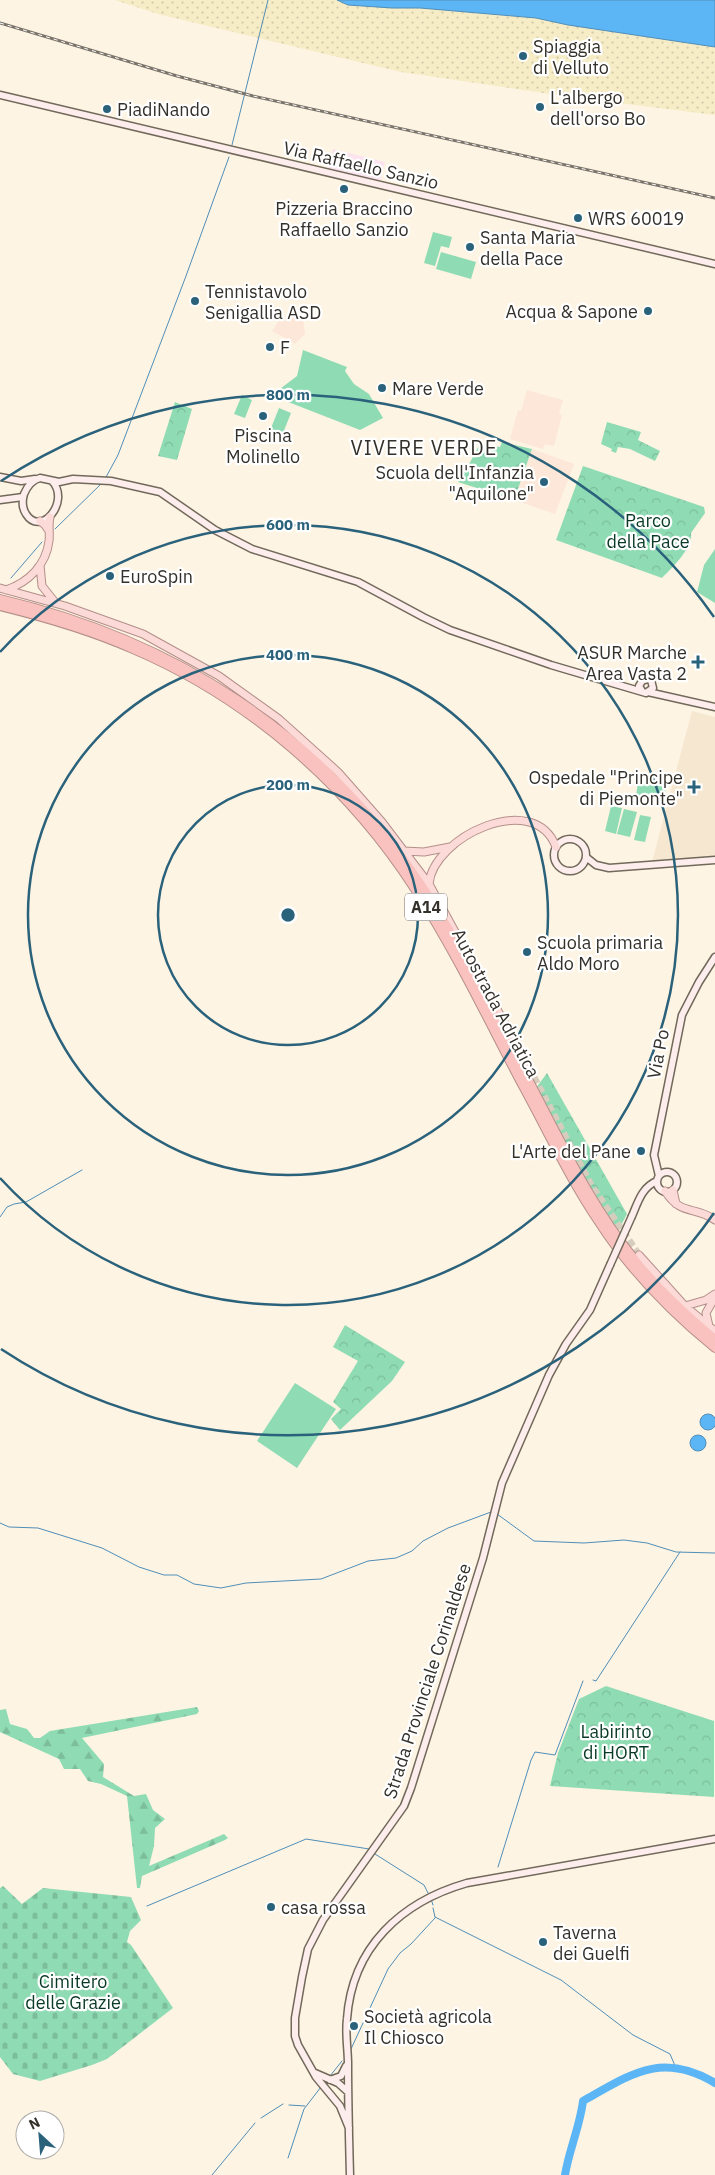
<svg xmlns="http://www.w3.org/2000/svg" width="715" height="2175" font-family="'IBM Plex Sans',sans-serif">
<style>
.commercial{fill:#fce4ef}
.education{fill:#fce7d8}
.built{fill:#f6e8d0}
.forest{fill:url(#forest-firs)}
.sand{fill:url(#sand-dots)}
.cemetery{fill:url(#cemetery-stones)}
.park{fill:url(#park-crowns)}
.pitch{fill:#8fdcb4}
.water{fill:#5cb6f5;stroke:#508eb8}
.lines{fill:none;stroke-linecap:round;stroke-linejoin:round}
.stream{stroke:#508eb8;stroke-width:1}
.river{stroke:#5cb6f5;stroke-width:8}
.primary-tunnel{stroke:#d6cdbe;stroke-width:7;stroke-dasharray:7 3.5;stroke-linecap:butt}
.secondary-casing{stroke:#71695a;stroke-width:9}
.primary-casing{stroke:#b48f8a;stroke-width:9}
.highway-casing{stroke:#b48f8a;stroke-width:10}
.secondary{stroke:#fdedec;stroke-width:6}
.primary{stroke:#fbdad8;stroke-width:7}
.highway{stroke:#f9c2be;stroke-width:8}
.rail-casing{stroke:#7a746a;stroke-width:3}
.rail{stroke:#fff;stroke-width:1;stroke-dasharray:4;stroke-linecap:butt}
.secondary-bridge-casing{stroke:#71695a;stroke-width:9;stroke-linecap:butt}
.secondary-bridge{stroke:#fdedec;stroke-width:6}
.ring{fill:none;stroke:#2a627c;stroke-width:2.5}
.poi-dot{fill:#2a627c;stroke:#fff;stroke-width:2}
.labels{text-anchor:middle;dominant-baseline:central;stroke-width:4.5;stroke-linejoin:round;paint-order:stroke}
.shield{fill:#fff;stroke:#716e6a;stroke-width:1}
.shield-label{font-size:16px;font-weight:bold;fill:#34302a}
.poi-label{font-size:18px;fill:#34302a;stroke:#fff;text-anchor:start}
.street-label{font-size:18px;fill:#34302a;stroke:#fff}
.park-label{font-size:18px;fill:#093a26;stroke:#fff}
.quarter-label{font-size:20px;letter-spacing:1px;fill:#34302a;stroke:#fff}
.centre{fill:#2a627c;stroke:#fff;stroke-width:2.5}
.ring-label{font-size:15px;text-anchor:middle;font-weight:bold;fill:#2a627c;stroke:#fff;stroke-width:4.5;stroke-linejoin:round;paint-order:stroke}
</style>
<defs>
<pattern id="forest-firs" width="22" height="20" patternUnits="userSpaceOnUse" patternTransform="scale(1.25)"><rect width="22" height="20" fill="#8fdcb4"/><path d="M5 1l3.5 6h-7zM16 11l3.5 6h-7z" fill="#7cbd9b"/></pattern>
<pattern id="sand-dots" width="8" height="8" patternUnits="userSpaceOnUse" patternTransform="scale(1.25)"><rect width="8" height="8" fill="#f6ecc6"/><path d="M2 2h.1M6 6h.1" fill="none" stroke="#d4cbaa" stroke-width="1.8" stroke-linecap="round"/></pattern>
<pattern id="cemetery-stones" width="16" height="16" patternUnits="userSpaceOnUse" patternTransform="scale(1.25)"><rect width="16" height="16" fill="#8fdcb4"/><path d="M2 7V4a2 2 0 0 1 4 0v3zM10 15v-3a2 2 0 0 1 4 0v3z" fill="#7cbd9b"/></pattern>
<pattern id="park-crowns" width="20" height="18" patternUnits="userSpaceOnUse" patternTransform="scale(1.25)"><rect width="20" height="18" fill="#8fdcb4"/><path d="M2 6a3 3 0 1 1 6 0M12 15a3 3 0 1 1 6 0" fill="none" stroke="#7cbd9b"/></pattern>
</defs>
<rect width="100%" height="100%" fill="#fef4e3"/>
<path class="commercial" d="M333,149L385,162L380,181L328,169Z"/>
<path class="education" d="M293,315L303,318L305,334L295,344L272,331L280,319Z
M527,390L563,400L559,414L562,415L554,446L545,444L543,449L510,439L518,410L521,411Z
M532,449L574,464L555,514L514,500Z"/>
<path class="built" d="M692,711L715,717V857L652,862Z"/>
<path class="forest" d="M197,1707L199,1711L197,1714L82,1738L104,1764L103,1777L134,1796L146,1794L153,1810L165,1819L155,1828L154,1846L149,1866L224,1834L228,1838L225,1840L142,1876L140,1888H137L127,1796L101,1784L88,1781L80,1769H64L59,1759L0,1732V1710L6,1709L10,1724L27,1729L34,1738H40L50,1731Z"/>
<path class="sand" d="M115,0H337L348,5L392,8H420L536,18L568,25L715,47V115L571,97L401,72L158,14Z"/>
<path class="cemetery" d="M3,1886L22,1904L43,1888L131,1897L141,1920L130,1931L127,1942L131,1945L173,2008L107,2059L92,2065L40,2081L13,2074L0,2057V1888Z"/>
<path class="park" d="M175,402L192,409L177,460L158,456Z
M607,422L641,432L638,440L660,451L655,461L630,449L618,447L616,453L611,451L612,449L601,444Z
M502,442L532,449L514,500L458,482L464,467L468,466L480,444L500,447Z
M583,466L704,507L705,513L691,533C693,548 672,568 662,578L556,540Z
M547,1073L627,1214L618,1231L595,1197L536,1088Z
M345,1325L405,1362L392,1381L340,1430L331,1419L341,1409L333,1402L358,1361L333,1347Z
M606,1686L714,1721V1797L550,1786L558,1753L579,1699Z"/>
<path class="pitch" d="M433,232L452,237L449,248L441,246L435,266L424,263Z
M441,252L476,262L471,279L436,269Z
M303,350L347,367L345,371L354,384L369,394L383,418L360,430L278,398L276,392L297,376Z
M242,395L252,400L245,418L234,414Z
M279,408L291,413L281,438L269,433Z
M715,549V603L697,592L704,565Z
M638,782L666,787L664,800L636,796Z
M611,806L622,808L616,834L605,831Z
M624,809L637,812L630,837L617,834Z
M640,815L651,817L645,842L634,840Z
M295,1383L336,1409L297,1468L257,1441Z"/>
<path class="water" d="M337,0H715V47L568,25L536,18L420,8H392L348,5Z
M700 1422a8 8 0 1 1 16 0a8 8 0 1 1-16 0Z
M690 1443a8 8 0 1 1 16 0a8 8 0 1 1-16 0Z"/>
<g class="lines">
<path class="stream" d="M232,145L268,0
M105,479L118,455L186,276L229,157
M55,529L101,484
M11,578L42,542
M0,1217L7,1207L14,1204L26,1202L82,1170
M497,1514L534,1541L584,1543L624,1540L647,1543L676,1552L715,1553
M0,1523L9,1527L38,1528L102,1548L139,1567L164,1575H177L194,1584L221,1588L246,1583L321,1579L368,1561L396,1558L412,1551L423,1541L448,1528L491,1512
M593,1680L596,1681L680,1552
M375,1854L424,1885L428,1893
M498,1867L531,1760L535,1752L555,1755L583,1681
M431,1899L433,1905
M147,1906L306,1839L369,1849
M433,1908L435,1917
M435,1917L561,1980L633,2035L670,2054L676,2068
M351,2049L388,1969L400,1953L411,1944L435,1918
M330,2076L342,2061
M289,2105L305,2106
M261,2118L283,2104
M288,2158L304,2109L321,2087
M212,2175L255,2123"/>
<path class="river" d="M565,2175C569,2150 580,2126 583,2101C631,2074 662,2051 715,2083"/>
<path class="primary-tunnel" d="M529,1068L591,1185L639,1255"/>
<defs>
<path id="secondary" d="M0,95L715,264
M0,477L21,481L35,479
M52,481C71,501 41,538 26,514C22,508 22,501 24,494C27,487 32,480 40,478L59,482L73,479L111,481L160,492L215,530L252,549L358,582L423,617L450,630L551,665L646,693L653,688L651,680L647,679L642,681L639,686L642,691
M0,500L23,497
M648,692L715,707
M554 855a16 16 0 1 1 32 0a16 16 0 1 1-32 0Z
M586,857L596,865L609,868L715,860
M657 1182a10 10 0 1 1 20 0a10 10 0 1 1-20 0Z
M659,1176L654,1155L682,1015L699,982L715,957
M632,1216C638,1202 642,1187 657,1181
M315,2073L338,2083L348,2092
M330,2080L341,2076L346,2066
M349,2128L340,2106L316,2077L298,2045L295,2036V2018L302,1977L308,1949L323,1920L404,1806L411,1788L483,1558L502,1483L549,1375L566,1344L590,1310L610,1265
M350,2175C349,2138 348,2101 348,2064C348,2049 345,2034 347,2019C352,1947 401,1902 467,1883L715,1839"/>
<path id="primary" d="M40,521L45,525L49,531
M40,565L42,586L54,601
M0,588L65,606L143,634L219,676L279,719L338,772L382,822L429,884L529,1068
M6,590C29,582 46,565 49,541C50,533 48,525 50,517
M404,851L424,852L450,847
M429,884C433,837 534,789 556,847
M673,1190L676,1204
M665,1191C682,1217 694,1205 715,1220
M639,1255L685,1306L715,1331
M685,1306L706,1300L715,1294
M709,1326L706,1313L715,1297"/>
<path id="highway" d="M0,599C174,640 320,733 420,883C462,945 495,1019 531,1085C562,1144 592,1208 635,1260C658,1289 686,1315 715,1339
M0,606C45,617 90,630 133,649C248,698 347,784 415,889C456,952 488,1020 523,1086C548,1132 570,1179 599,1222C630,1270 671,1312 715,1348"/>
</defs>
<use href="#secondary" class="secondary-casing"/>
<use href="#primary" class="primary-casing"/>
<use href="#highway" class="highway-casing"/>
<use href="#secondary" class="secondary"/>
<use href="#primary" class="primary"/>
<use href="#highway" class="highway"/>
<defs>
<path id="rail" d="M0,23L177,76L253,96L715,198"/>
</defs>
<use href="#rail" class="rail-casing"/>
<use href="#rail" class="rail"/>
<defs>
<path id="secondary-bridge" d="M610,1265L632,1216"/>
</defs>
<use href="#secondary-bridge" class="secondary-bridge-casing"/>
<use href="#secondary-bridge" class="secondary-bridge"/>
</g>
<g class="ring">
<circle cx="288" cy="915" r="130"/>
<circle cx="288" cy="915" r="260"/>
<path d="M0 652A390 390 0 1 1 0 1178"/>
<path d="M714 1213A520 520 0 0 1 1 1349M1 481A520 520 0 0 1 714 617"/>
</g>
<g class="poi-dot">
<circle cx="523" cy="56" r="5"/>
<circle cx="540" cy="107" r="5"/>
<circle cx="107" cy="109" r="5"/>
<circle cx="344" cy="189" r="5"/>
<circle cx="578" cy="218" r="5"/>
<circle cx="470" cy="247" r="5"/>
<circle cx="195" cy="301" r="5"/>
<circle cx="648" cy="311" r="5"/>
<circle cx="270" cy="347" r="5"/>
<circle cx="382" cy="388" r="5"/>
<circle cx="263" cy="416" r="5"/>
<circle cx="544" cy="482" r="5"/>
<circle cx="110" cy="576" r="5"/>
<path d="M695.5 654.5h5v5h5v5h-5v5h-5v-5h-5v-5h5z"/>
<path d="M691.5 779.5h5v5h5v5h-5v5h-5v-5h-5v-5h5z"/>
<circle cx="527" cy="952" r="5"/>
<circle cx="641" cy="1151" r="5"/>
<circle cx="271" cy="1907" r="5"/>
<circle cx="543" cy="1942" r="5"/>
<circle cx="354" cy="2026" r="5"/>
</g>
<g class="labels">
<rect class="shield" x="405" y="893.5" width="42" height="27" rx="4"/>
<g class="shield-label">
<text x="426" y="907">A14</text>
</g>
<g class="poi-label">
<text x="533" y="46">Spiaggia<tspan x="533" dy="21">di Velluto</tspan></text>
<text x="550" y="97">L'albergo<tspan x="550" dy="21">dell'orso Bo</tspan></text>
<text x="117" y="109">PiadiNando</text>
<text x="344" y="208" text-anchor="middle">Pizzeria Braccino<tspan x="344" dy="21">Raffaello Sanzio</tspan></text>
<text x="588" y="218">WRS 60019</text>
<text x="480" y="237">Santa Maria<tspan x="480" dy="21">della Pace</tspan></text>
<text x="205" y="291">Tennistavolo<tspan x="205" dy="21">Senigallia ASD</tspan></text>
<text x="638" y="311" text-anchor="end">Acqua &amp; Sapone</text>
<text x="280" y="347">F</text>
<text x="392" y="388">Mare Verde</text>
<text x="263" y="435" text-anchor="middle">Piscina<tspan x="263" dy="21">Molinello</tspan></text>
<text x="534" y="472" text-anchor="end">Scuola dell'Infanzia<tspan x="534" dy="21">"Aquilone"</tspan></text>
<text x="120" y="576">EuroSpin</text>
<text x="687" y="652" text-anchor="end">ASUR Marche<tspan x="687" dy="21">Area Vasta 2</tspan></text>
<text x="683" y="777" text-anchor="end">Ospedale "Principe<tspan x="683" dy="21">di Piemonte"</tspan></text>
<text x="537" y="942">Scuola primaria<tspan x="537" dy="21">Aldo Moro</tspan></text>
<text x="631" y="1151" text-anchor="end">L'Arte del Pane</text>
<text x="281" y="1907">casa rossa</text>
<text x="553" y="1932">Taverna<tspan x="553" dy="21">dei Guelfi</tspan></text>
<text x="364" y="2016">Società agricola<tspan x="364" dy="21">Il Chiosco</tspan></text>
</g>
<g class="street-label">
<text transform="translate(361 165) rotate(13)">Via Raffaello Sanzio</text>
<text transform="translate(496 1003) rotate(62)">Autostrada Adriatica</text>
<text transform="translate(658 1054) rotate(-79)">Via Po</text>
<text transform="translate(427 1681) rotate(-72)">Strada Provinciale Corinaldese</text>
</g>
<g class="park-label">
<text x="648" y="520">Parco<tspan x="648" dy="21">della Pace</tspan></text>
<text x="616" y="1731">Labirinto<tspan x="616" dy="21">di HORT</tspan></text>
<text x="73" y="1981">Cimitero<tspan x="73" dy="21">delle Grazie</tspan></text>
</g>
<g class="quarter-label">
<text x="424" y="447">VIVERE VERDE</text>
</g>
</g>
<circle cx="288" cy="915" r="8" class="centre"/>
<g class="ring-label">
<text x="288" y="400">800 m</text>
<text x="288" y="530">600 m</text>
<text x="288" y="660">400 m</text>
<text x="288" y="790">200 m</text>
</g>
<g transform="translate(40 2135) rotate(334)"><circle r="24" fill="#ffffff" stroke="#aeacaa"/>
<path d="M0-4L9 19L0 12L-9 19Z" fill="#2a627c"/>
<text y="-8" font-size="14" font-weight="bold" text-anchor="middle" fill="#34302a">N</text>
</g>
</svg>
